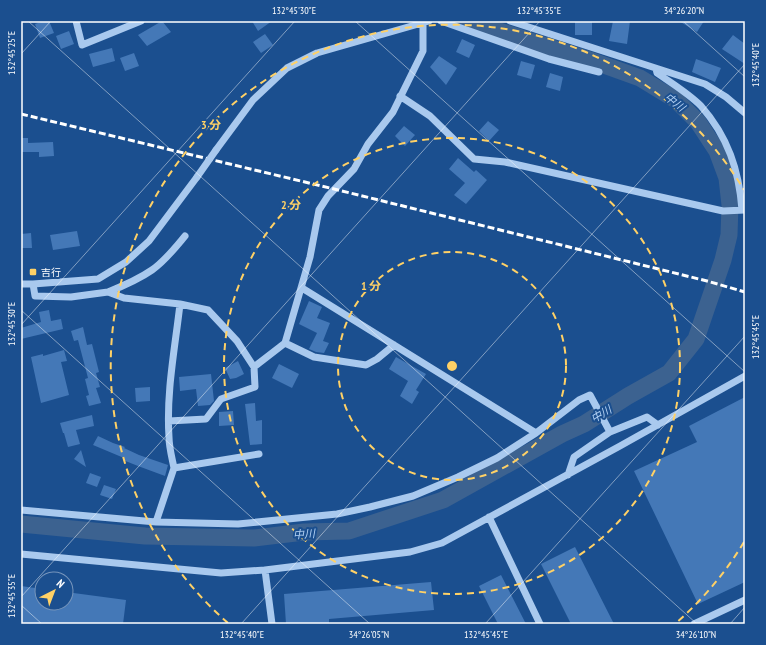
<svg xmlns="http://www.w3.org/2000/svg" width="766" height="645" font-family="'PT Sans Narrow','Noto Sans JP',sans-serif">
<style>
.lines{fill:none;stroke-linecap:round;stroke-linejoin:round}
.river{stroke:#3c6290;stroke-width:17}
.building{fill:#4478b7}
.minor{stroke:#a9c9ee;stroke-width:7}
.rail{stroke:#fff;stroke-width:3;stroke-dasharray:7 3;stroke-linecap:butt}
.minor-bridge{stroke:#a9c9ee;stroke-width:7}
.ticks{fill:none;stroke:#fff;stroke-width:1;stroke-opacity:0.45}
.ring{fill:none;stroke:#ffd166;stroke-width:2;stroke-dasharray:7 5}
.poi-dot{fill:#ffd166;stroke:#1b4f8f;stroke-width:1.5}
.labels{text-anchor:middle;dominant-baseline:central;stroke-width:4;stroke-linejoin:round;paint-order:stroke}
.poi-label{font-size:10px;fill:#fff;stroke:#1b4f8f;text-anchor:start}
.water-label{font-size:11px;font-style:italic;fill:#b5d3f5;stroke:#1b4f8f}
.centre{fill:#ffd166;stroke:#1b4f8f;stroke-width:2}
.ring-label{font-size:12px;text-anchor:middle;font-weight:bold;fill:#ffd166;stroke:#1b4f8f;stroke-width:4;stroke-linejoin:round;paint-order:stroke}
.neatline{fill:none;stroke:#fff;stroke-width:1.5}
.ticks-label{font-size:10px;text-anchor:middle;fill:#fff}
</style>
<rect width="100%" height="100%" fill="#1b4f8f"/>
<g class="lines">
<path class="river" d="M21,524L145,536L254,538L304,532L349,531L443,500L562,434L584,424L628,396L669,373L696,339L723,260L729,235L730,205L727,178L717,151L698,122L676,100L640,78L590,60L468,21"/>
</g>
<path class="building" d="M44,21H49L54,33L40,38L35,24Z
M162,21L171,32L147,46L138,35Z
M252,21H272L258,31Z
M575,21H592V35H575Z
M613,21H630L627,44L609,41Z
M679,21H704L697,32Z
M69,31L74,44L61,49L56,36Z
M265,34L273,45L261,53L253,42Z
M733,35L745,44V64L722,49Z
M462,39L475,45L469,58L456,52Z
M112,48L115,61L93,67L89,54Z
M134,53L139,66L125,71L120,58Z
M439,56L457,68L446,85L430,67Z
M696,59L721,68L715,82L692,72Z
M521,61L535,65L531,79L517,75Z
M550,73L563,77L560,91L546,87Z
M488,121L499,130L489,141L479,131Z
M404,126L415,135L405,146L395,136Z
M21,138H28V143L53,142L54,156L39,157V152H21Z
M458,158L474,172L476,170L487,180L466,204L454,195L465,183L449,169Z
M77,231L80,246L53,250L50,235Z
M31,233L32,248H21V234Z
M309,301L322,307L317,318L330,323L323,341L329,343L324,353L316,352L309,349L317,333L299,324Z
M49,310L51,321L61,319L63,329L21,339V328L41,322L39,312Z
M83,327L87,345L92,344L99,372L96,373L100,387L96,388L101,403L89,406L86,396L89,395L85,379L88,378L78,340L74,341L71,331Z
M64,350L67,361L61,362L69,395L41,403L31,357L43,354V356Z
M396,357L426,374L416,390L419,392L412,404L400,396L408,381L389,369Z
M238,361L244,374L236,378L230,379L225,368Z
M279,364L299,374L292,388L272,378Z
M211,374L214,401L210,405L198,406L196,389L180,391L179,377Z
M150,387V401L136,402L135,388Z
M745,397V582L698,604L634,471L697,442L689,426Z
M255,403L256,421L262,420V444L250,445L245,404Z
M233,411L234,425L219,426V412Z
M92,415L94,426L76,430L80,444L68,447L64,433H63L60,423Z
M98,436L113,443L125,447L124,448L139,455L168,465L165,476L138,466L123,460L124,458L93,445Z
M81,450L86,467L74,459Z
M90,473L101,477L97,487L86,483Z
M104,485L116,489L112,499L100,495Z
M575,547L614,624H571L541,564Z
M501,575L526,624H498L479,586Z
M431,582L434,610L329,619V624H286L284,594Z
M21,586L42,589V603H66V592L126,600L123,624H21Z"/>
<g class="lines">
<path class="minor" d="M76,21L82,45L141,21
M441,21L549,59L599,72
M510,21L705,84L726,97L745,113
M656,69L657,73C671,83 688,93 701,106C728,137 739,170 742,210
M400,96L430,116L474,159L505,162L723,211L745,210
M216,150L253,100L287,68L317,53L429,21
M21,284H33L98,279L126,262L149,241L197,177
M33,284L35,296L71,297L108,292L124,298L180,304L208,310L237,341L254,367L285,343L310,257L319,210L328,196L354,169L368,144L393,112L423,51V23L421,21
M302,288L536,433L579,400L590,395L610,432
M108,292C123,286 139,279 152,270C165,261 175,248 185,236
M285,343L314,357L366,365L377,359L394,345
M169,421L206,419L221,399L255,387L254,367
M174,468C172,458 169,447 169,437C166,393 175,348 180,304
M568,475L574,457L610,432L647,417L658,425
M21,510L156,522L238,524L337,514L370,507L413,496L458,477L497,458L536,433
M489,517L540,624
M156,522L174,468L259,454
M21,554L221,573L265,570L410,552L442,543L620,446L745,376
M265,570L272,624
M694,624L745,600"/>
<path class="rail" d="M21,114L334,189L707,281L745,292"/>
<path class="minor-bridge" d="M197,177L216,150"/>
</g>
<path class="ticks" d="M28,21L697,624M355,21L745,372M683,21L745,77M21,54L51,21M21,310L370,624M21,325L295,21M21,597L540,21M21,605L42,624M241,624L745,64M485,624L745,336M730,624L745,607"/>
<g class="ring">
<circle cx="452" cy="366" r="114"/>
<circle cx="452" cy="366" r="228"/>
<path d="M744 542A341 341 0 0 1 676 623M228 623A341 341 0 1 1 744 190"/>
</g>
<rect class="poi-dot" x="29" y="268" width="8" height="8" rx="2"/>
<g class="labels">
<g class="poi-label">
<text x="41" y="272">吉行</text>
</g>
<g class="water-label">
<text transform="translate(675 102) rotate(38)">中川</text>
<text transform="translate(601 414) rotate(-31)">中川</text>
<text transform="translate(304 534) rotate(-4)">中川</text>
</g>
</g>
<circle cx="452" cy="366" r="6" class="centre"/>
<g class="ring-label">
<text x="211" y="129">3 分</text>
<text x="291" y="209">2 分</text>
<text x="371" y="290">1 分</text>
</g>
<rect width="766" height="645" fill="none" stroke="#1b4f8f" stroke-width="44"/>
<g transform="translate(54 591) rotate(42)"><circle r="19" fill="#1b4f8f" stroke="#7695bc"/>
<path d="M0-3L7 15L0 10L-7 15Z" fill="#ffd166"/>
<text y="-6" font-size="11" font-weight="bold" text-anchor="middle" fill="#ffffff">N</text>
</g>
<rect x="22" y="22" width="722" height="601" class="neatline"/>
<g class="ticks-label">
<text x="294" y="14">132°45'30"E</text>
<text x="539" y="14">132°45'35"E</text>
<text x="684" y="14">34°26'20"N</text>
<text transform="translate(11 53) rotate(-90)" y="4">132°45'25"E</text>
<text transform="translate(755 65) rotate(-90)" y="4">132°45'40"E</text>
<text transform="translate(11 324) rotate(-90)" y="4">132°45'30"E</text>
<text transform="translate(755 337) rotate(-90)" y="4">132°45'45"E</text>
<text transform="translate(11 596) rotate(-90)" y="4">132°45'35"E</text>
<text x="242" y="638">132°45'40"E</text>
<text x="369" y="638">34°26'05"N</text>
<text x="486" y="638">132°45'45"E</text>
<text x="696" y="638">34°26'10"N</text>
</g>
</svg>
